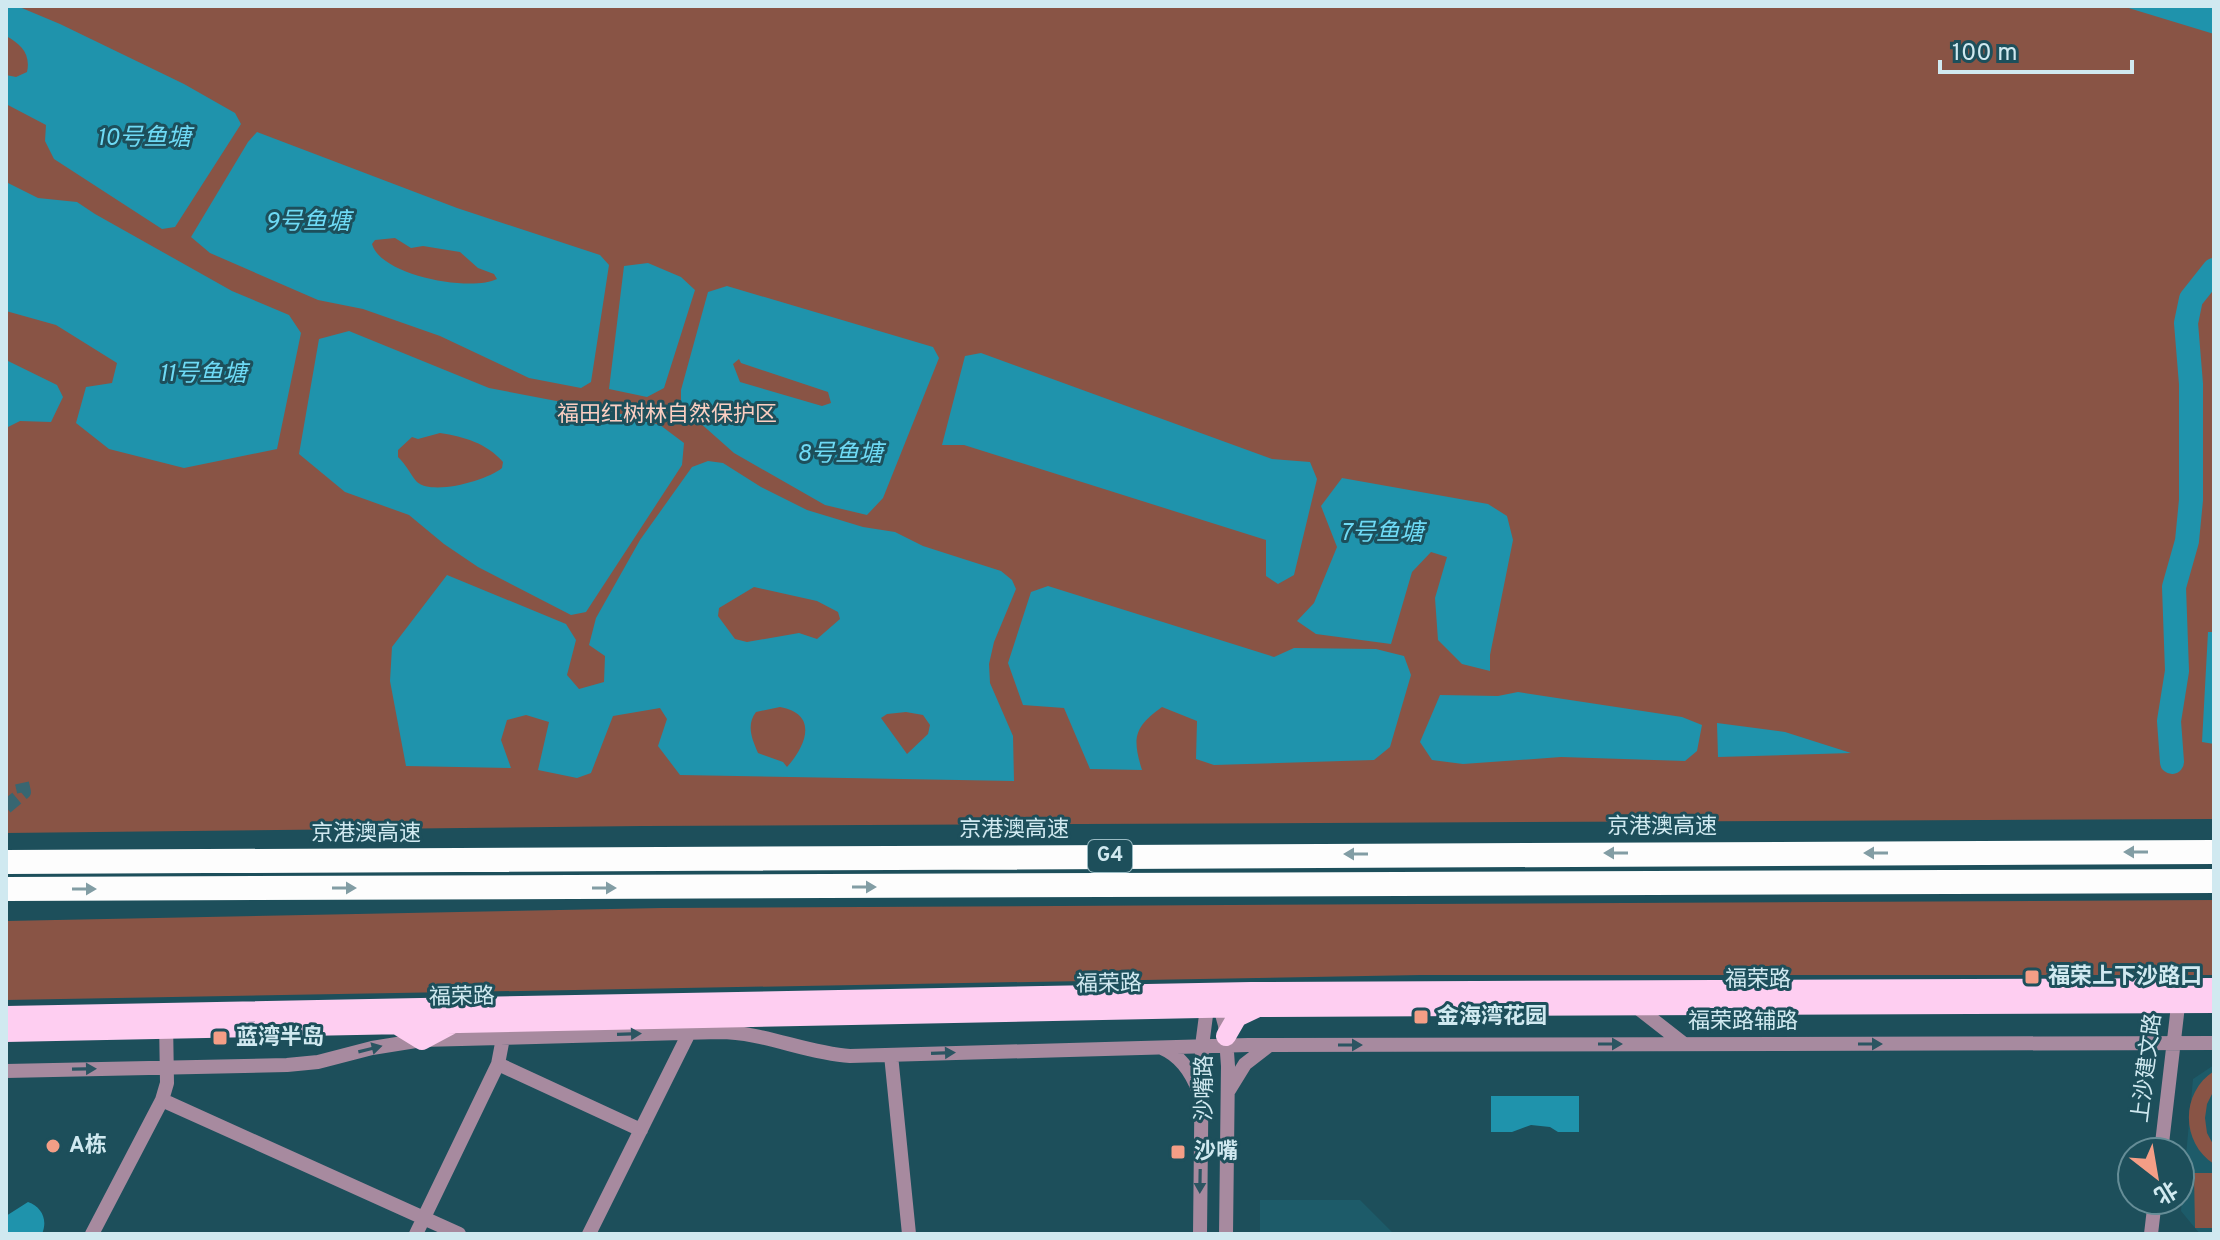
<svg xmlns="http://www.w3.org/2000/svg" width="2220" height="1240" font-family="Overpass,'Noto Sans SC',sans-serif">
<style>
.built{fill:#1d5b69}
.green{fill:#895445}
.water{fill:#1f93ac;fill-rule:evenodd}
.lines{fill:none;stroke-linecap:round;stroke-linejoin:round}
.river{stroke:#1f93ac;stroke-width:24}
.minor-tunnel{stroke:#386671;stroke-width:14;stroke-dasharray:14 7;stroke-linecap:butt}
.minor{stroke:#a78a9f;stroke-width:14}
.major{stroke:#fecef1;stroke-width:20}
.highway{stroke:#fdfdfd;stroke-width:24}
.oneway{fill:#829da4}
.oneway2{fill:#2b5562}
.poi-dot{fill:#f49e86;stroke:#1d4f5b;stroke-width:3}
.labels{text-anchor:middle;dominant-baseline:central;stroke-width:6;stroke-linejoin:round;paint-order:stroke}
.shield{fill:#1d4f5b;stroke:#9abbc3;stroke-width:2}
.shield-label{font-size:20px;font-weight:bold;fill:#d0e9f0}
.park-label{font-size:22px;fill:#fbcfc2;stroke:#1d4f5b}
.street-label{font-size:22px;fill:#d0e9f0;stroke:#1d4f5b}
.poi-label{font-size:22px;font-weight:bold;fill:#d0e9f0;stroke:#1d4f5b;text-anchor:start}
.water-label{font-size:24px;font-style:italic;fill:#6edaf5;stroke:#1d4f5b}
</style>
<rect width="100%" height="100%" fill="#1d4f5b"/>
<path class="built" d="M2214,1065V1234H2200L2181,1211L2193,1079Z
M1260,1200H1360L1394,1234H1260Z"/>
<path class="green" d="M6,6H2214V819L643,826L6,833Z
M2214,900V975H1421L6,1000V921L662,908Z
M2214,1071V1090L2207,1104L2205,1118L2207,1133L2214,1146V1164C2181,1143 2180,1093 2214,1071Z
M2194,1173H2214V1228H2195Z"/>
<path class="water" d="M6,6H17L60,24L184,84L235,113L241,124L175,227L162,229L54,159L45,141L46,125L6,104V75L16,77L27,72C31,54 21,44 6,36Z
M2122,6H2214V34Z
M257,132L457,208L600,255L609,265L591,382L581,388L529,378L440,336L363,309L318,300L210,253L191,237L248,142ZM395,238L411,248L423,246L460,252L478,268L494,274L497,279C471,292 381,276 372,244L375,240Z
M6,182L38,198L77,202L95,214L232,291L289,315L301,333L277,449L184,468L109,449L76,423L86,387L112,383L117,363L56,325L6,311Z
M648,263L681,277L695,290L664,388L647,397L609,389L624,266Z
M727,286L933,347L939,358L883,498L867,515L825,505L734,453L681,406V390L708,292ZM739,359L741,363L828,392L831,403L822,406L740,382L733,364Z
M349,331L489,388L614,412L660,425L684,443L682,465L586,612L571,615L478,567L444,544L409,515L345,492L299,454L319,339ZM440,433C465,437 486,443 503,462L502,468C488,480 433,496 417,482C412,477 406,464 398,457V450L412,437L418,439Z
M981,353L1272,459L1310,462L1317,479L1294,575L1278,584L1266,576V540L964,445H942L965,356Z
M6,360L57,385L63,397L51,422L20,421L6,428Z
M708,461L723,463L761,487L807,510L863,527L895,532L923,546L1001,571L1012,580L1016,589L994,642L989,664L990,683L1013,736L1014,781L680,775L658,746L667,719L660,708L613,716L591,773L577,778L538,770L549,722L526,715L507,720L501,740L511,768L406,766L390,681L392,647L447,575L566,624L576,640L567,675L579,689L604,682L605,656L589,645L596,618L640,540L692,467ZM754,587L817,601L838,612L840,619L817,639L799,633L747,642L735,639L718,616L719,608ZM780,707C819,714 806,746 787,767L783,762L758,753C752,739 746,725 756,712ZM906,712L923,715L930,725L928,734L907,754L881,718L887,714Z
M1342,478L1488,504L1507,516L1513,540L1490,655V671L1462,664L1438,640L1435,598L1447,557L1431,552L1412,572L1391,644L1316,634L1297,621L1314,603L1337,547L1321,506Z
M1048,586L1274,657L1294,648L1376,649L1404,656L1411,675L1390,747L1374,760L1214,765L1196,759L1197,721L1162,707C1134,727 1132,738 1142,770L1090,769L1064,708L1023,705L1008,663L1031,592Z
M2208,632H2214V744L2202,742Z
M1518,692L1682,717L1702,725L1697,751L1685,761L1561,757L1463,764L1432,760L1420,742L1440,695L1498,696Z
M1717,723L1785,732L1851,753L1718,757Z
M1491,1096H1579V1132H1558L1550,1127L1531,1125L1512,1132H1491Z
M28,1202C42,1207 48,1220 42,1234H6V1216Z"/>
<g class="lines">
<path class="river" d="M2172,762L2169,721L2177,671L2174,587L2187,541L2191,500V384L2186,323L2191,299L2214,270"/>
<path class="minor-tunnel" d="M6,807L24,792L22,783"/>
<path class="minor" d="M1218,1000L1225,1025L1228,1066L1226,1234
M1634,1005L1684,1044
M1162,1048C1181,1056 1192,1073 1199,1092
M891,1055L909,1234
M498,1064L641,1130
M6,1071L287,1065L318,1062L372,1048L422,1040L719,1032C764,1032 805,1053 850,1056L1248,1045L2214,1043
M1229,1090L1245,1064L1267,1047
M162,1100L459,1234
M2161,1152L2179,997
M92,1234L162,1100L167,1083L166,1020
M416,1234L498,1064L503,1038
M589,1234L693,1025
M1200,1234L1202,1046L1208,1000
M2151,1234L2155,1200"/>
<path class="major" d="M6,1016L1251,992L2214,988
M396,1024L422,1040L452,1024
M6,1032L1251,1007L2214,1003
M1226,1036L1237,1017L1256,1008"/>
<path class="highway" d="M6,862L2214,852
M6,889L2214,881"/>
</g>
<defs><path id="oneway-solid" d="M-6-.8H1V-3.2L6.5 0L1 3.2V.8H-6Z" transform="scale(2)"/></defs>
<g class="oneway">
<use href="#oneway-solid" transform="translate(2136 852) rotate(180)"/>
<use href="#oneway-solid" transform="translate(1616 853) rotate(180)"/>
<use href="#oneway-solid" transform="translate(1876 853) rotate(180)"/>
<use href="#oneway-solid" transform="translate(1356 854) rotate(180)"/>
<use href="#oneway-solid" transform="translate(864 887)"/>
<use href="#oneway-solid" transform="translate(344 888)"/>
<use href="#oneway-solid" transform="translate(604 888)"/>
<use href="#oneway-solid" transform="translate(84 889)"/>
</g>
<g class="oneway2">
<use href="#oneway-solid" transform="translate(629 1034) rotate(-2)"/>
<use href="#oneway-solid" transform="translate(1610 1044)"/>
<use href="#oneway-solid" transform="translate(1870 1044)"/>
<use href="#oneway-solid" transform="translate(1350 1045)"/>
<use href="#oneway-solid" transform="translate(370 1049) rotate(-14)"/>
<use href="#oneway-solid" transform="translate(943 1053) rotate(-2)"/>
<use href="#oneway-solid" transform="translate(84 1069) rotate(-1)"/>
<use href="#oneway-solid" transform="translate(1200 1181) rotate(91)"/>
</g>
<g class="poi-dot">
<rect x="2024" y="969" width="16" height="16" rx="4"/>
<rect x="1413" y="1009" width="16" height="16" rx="4"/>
<rect x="212" y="1030" width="16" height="16" rx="4"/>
<circle cx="53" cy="1146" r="8"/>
<rect x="1170" y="1144" width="16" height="16" rx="4"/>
</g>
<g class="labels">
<rect class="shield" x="1088" y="840" width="44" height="32" rx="6"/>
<g class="shield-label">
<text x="1110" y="856">G4</text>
</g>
<g class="park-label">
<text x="667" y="415">福田红树林自然保护区</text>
</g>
<g class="street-label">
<text x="1662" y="827">京港澳高速</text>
<text x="1014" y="830">京港澳高速</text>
<text x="366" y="834">京港澳高速</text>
<text x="1758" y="980">福荣路</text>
<text transform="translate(1109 985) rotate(-1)">福荣路</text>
<text transform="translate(462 998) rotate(-1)">福荣路</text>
<text x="1743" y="1022">福荣路辅路</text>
<text transform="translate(2148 1068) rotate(-83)">上沙建文路</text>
<text transform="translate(1205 1088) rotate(-90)">沙嘴路</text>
</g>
<g class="poi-label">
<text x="2048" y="977">福荣上下沙路口</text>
<text x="1437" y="1017">金海湾花园</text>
<text x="236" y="1038">蓝湾半岛</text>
<text x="69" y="1146">A栋</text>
<text x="1194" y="1152">沙嘴</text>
</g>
<g class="water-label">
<text x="144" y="139">10号鱼塘</text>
<text x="308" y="223">9号鱼塘</text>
<text x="203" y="375">11号鱼塘</text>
<text x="840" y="455">8号鱼塘</text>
<text x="1382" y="534">7号鱼塘</text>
</g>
</g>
<rect width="2220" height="1240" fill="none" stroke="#d0e9f0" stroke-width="16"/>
<g transform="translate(2156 1176) rotate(149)"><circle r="38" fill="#1d4f5b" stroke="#658d97" stroke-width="2"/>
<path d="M0-6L14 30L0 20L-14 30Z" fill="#f49e86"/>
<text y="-12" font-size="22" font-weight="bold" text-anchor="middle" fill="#d0e9f0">北</text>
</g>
<path d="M1940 60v12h192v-12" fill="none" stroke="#d0e9f0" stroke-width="4"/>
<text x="1952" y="60" font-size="24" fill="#d0e9f0" stroke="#1d4f5b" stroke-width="6" paint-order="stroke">100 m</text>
</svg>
